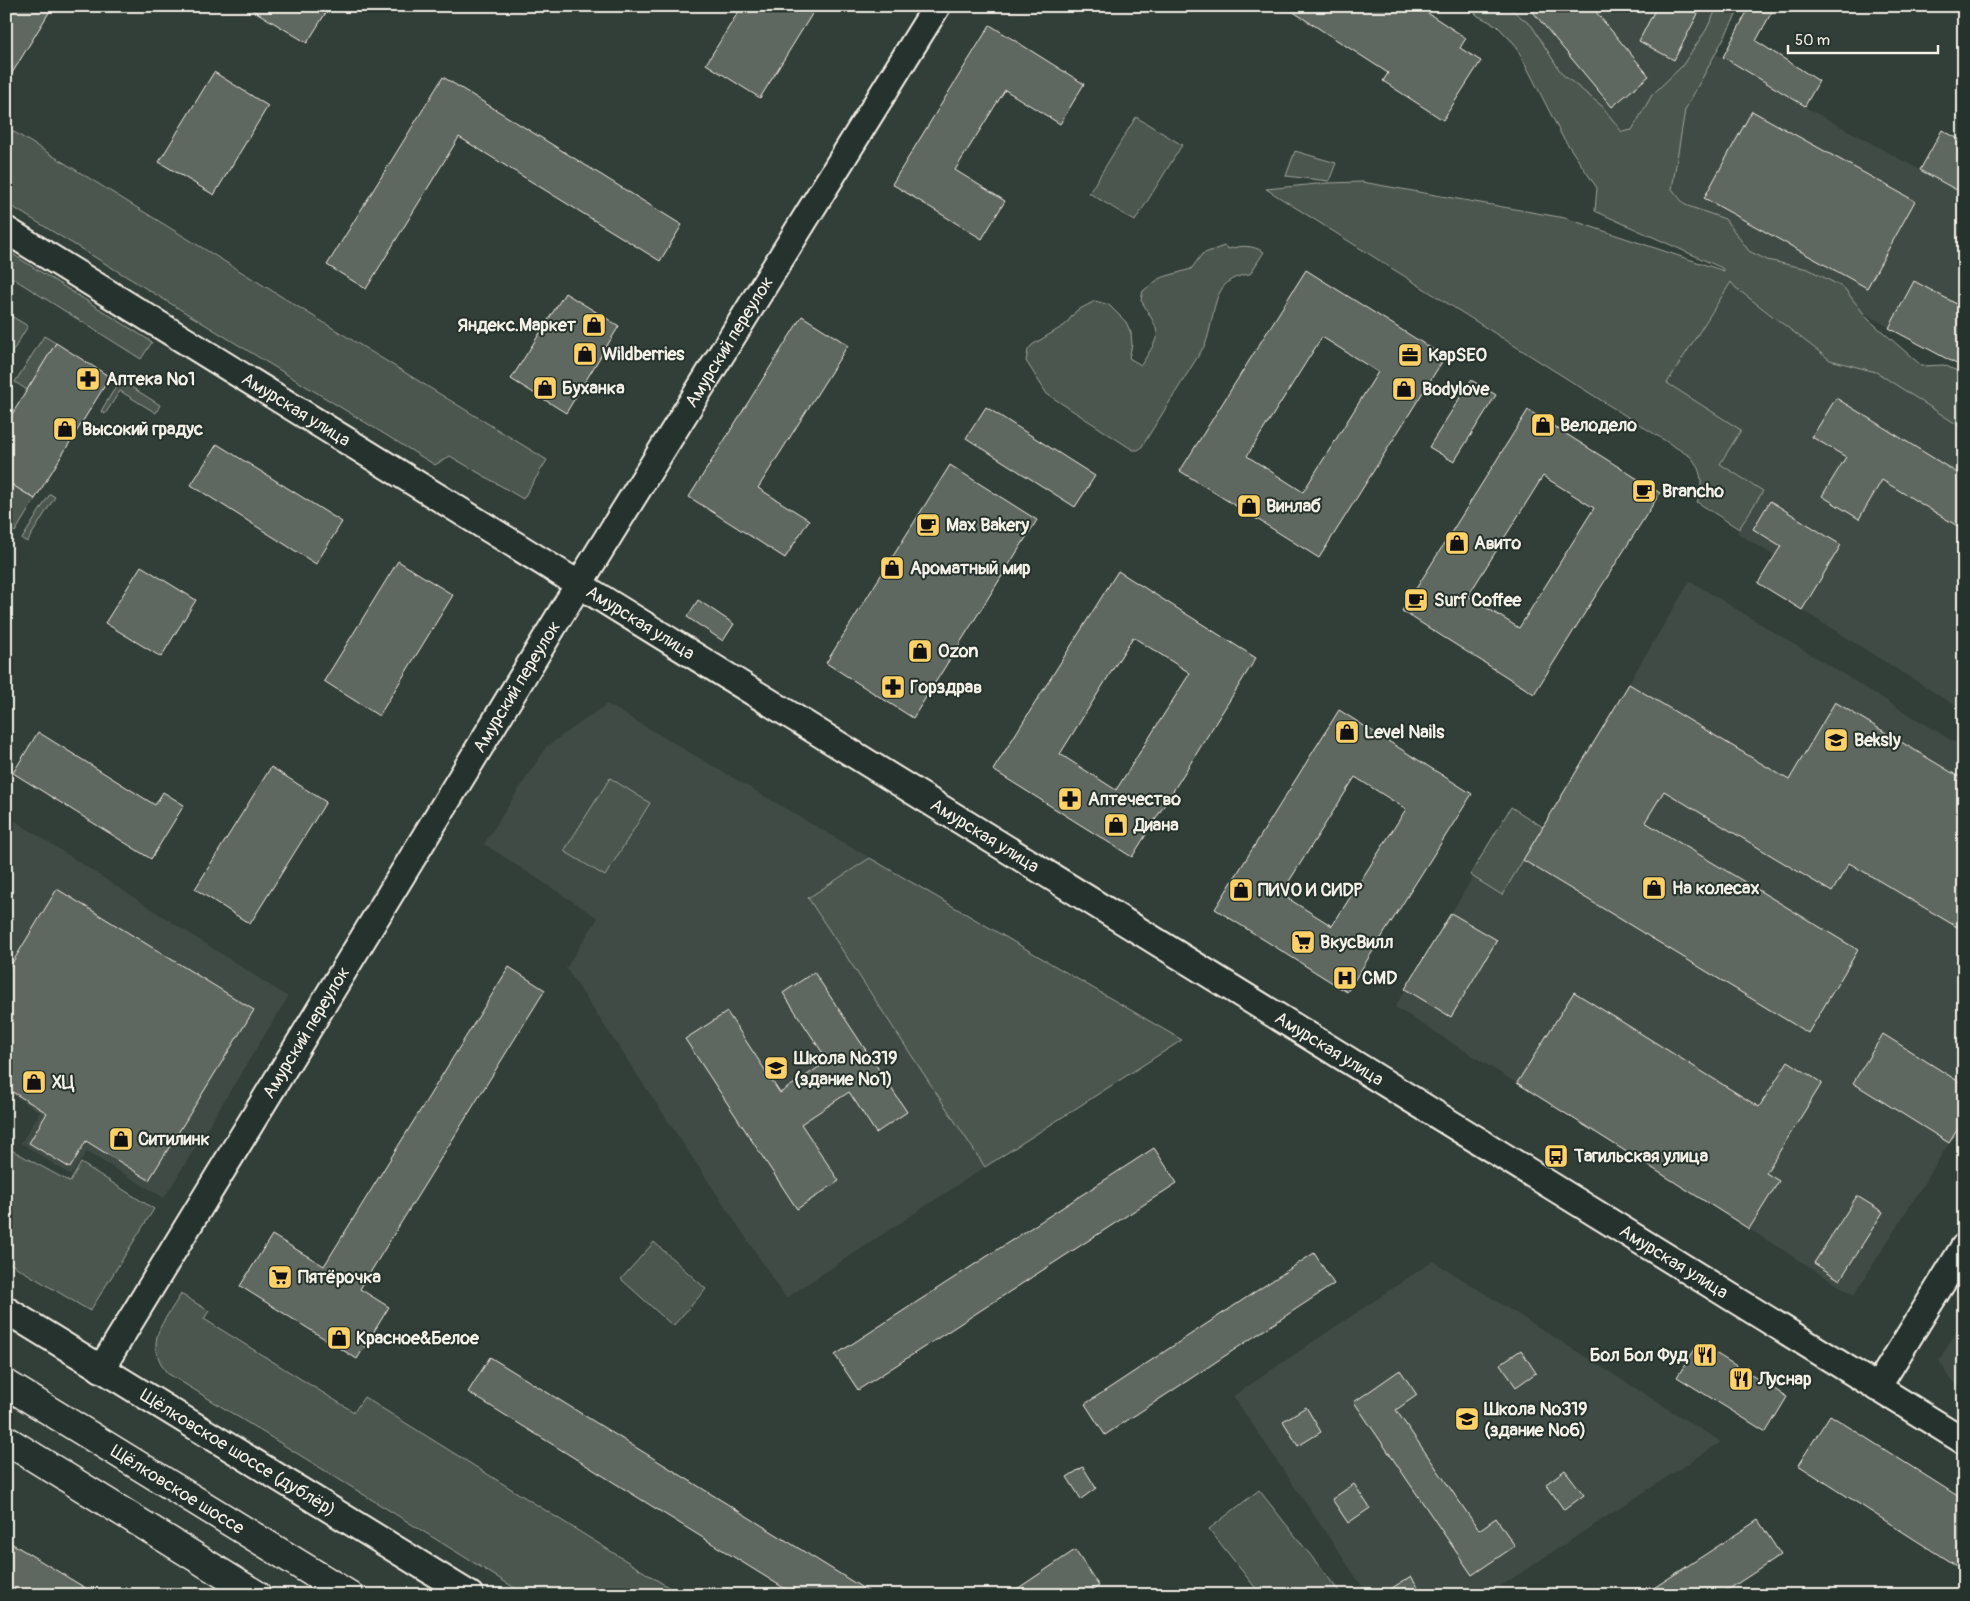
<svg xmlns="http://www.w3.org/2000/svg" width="1970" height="1601" font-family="Pangolin,sans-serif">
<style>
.built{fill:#404b44}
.green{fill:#4c564f;stroke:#a0a49c}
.building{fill:#5f6861;stroke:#f4f1e8;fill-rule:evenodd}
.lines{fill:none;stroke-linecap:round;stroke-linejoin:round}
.minor-casing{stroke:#f4f1e8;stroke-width:30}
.major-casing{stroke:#f4f1e8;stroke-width:31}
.minor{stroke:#26332d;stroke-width:26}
.major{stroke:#26332d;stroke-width:28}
.labels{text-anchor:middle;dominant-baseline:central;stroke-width:4;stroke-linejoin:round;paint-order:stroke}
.poi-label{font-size:18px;font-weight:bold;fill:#f4f1e8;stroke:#26332d;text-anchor:start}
.street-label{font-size:18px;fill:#f4f1e8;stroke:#26332d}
</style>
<rect width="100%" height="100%" fill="#323e38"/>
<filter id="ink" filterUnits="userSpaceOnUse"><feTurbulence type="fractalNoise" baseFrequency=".02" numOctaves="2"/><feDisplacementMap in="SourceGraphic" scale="10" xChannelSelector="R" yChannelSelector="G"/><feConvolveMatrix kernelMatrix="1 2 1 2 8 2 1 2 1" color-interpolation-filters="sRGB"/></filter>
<g filter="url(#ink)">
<path class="built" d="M1480,6H1723L1703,46L1805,107L1964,194V368L1629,185Z
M1735,275L1964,399V711L1802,610L1775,556L1737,533L1763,491L1720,464L1667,383Z
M1690,581L1964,748V1119L1854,1295L1395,1007L1473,877L1502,894Z
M607,704L870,858L808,898L985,1167L786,1298L566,968L598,918L484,844L546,747Z
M6,815L288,997L164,1198L87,1152L71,1175L21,1143L40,1112L6,1091Z
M1433,1261L1721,1442L1487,1595H1368L1233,1396Z
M1964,1319V1389L1952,1381L1939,1360Z"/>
<path class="green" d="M1468,6H1507L1532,26L1562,74L1602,106L1622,132L1632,130L1652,95L1682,66L1706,30L1718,6H1741L1685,110L1672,189L1685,205L1725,219L1749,251L1767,260L1808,269L1844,288L1868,319L1922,366L1944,365L1964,374V429L1876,372L1830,360L1736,288L1731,282L1667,383L1741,430L1720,464L1763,491L1739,529L1697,502C1704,485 1702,471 1691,457L1266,189L1327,183L1362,182L1565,218L1724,271L1722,268L1595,211L1597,188L1562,136L1515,44L1496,25L1478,16Z
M1136,117L1182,145L1135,221L1089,193Z
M6,127L547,460L523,499L450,456L435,465L6,203Z
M1295,151L1336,163L1329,181L1286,176Z
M1224,246L1229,249C1242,245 1252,245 1264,252L1250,274C1209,278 1217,315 1205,345L1141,448L1138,450H1133L1047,394L1026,361L1028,350L1032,345L1065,325L1076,311L1095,301L1109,305L1126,322L1131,333L1132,345L1129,358L1141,365C1163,331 1161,335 1141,300L1143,291L1160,278L1191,269L1202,254Z
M6,250L152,342L141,359L6,274Z
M6,313L28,326L6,362Z
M44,336L56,343L27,390L15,382Z
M120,380L160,405L156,413L120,391L105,414L101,411Z
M6,481L35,499L15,532L6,527Z
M50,494L55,497L27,542L22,539Z
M610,778L650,803L605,876L564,851Z
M1511,807L1543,827L1502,895L1470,875Z
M870,858L1182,1040L985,1167L808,898Z
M6,1147L70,1182L81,1163L154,1209L90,1311L6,1261Z
M654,1242L706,1289L673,1326L621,1279Z
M181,1294L209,1311L204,1319L354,1412L364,1397L681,1595H526L167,1373C143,1340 163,1324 181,1294Z
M1259,1490L1342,1595H1261L1209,1529Z"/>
<path class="building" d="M6,6H53L6,83Z
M246,6H330L307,43Z
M742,6H817L760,98L706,64Z
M1284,6H1417L1466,38L1460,48L1481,61L1443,120L1383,81L1388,73Z
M1528,6H1591L1649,76L1612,107Z
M1657,6H1702L1674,60L1639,41Z
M1750,6H1775L1756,41L1819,81L1805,106L1723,57Z
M990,25L1084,84L1060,124L1005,90L955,170L1005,201L982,239L892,184Z
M214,72L268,106L214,195L159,162Z
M443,77L682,225L660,261L459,137L366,289L327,265Z
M1752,111L1915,201L1867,288L1704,198Z
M1942,130L1964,142V194L1920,170Z
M1306,270L1445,357L1319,558L1180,471ZM1322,337L1378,372L1303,492L1247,456Z
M1914,281L1964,308V368L1889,328Z
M565,293L619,326L566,413L511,379Z
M802,316L848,345L758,488L809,520L785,558L689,497Z
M56,343L110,377L35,499L6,481V424Z
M1471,380L1496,395L1454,462L1429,447Z
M1836,398L1964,477V530L1882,480L1859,519L1822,496L1846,457L1812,437Z
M986,407L1095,476L1075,507L966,438Z
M1528,410L1660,493L1534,694L1402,611ZM1543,476L1594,508L1519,628L1468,596Z
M217,444L342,522L316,564L191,485Z
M950,465L1037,520L913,718L826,663Z
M1770,501L1841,545L1802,610L1758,583L1781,546L1753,529Z
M398,561L453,595L379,716L324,681Z
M141,566L196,600L161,657L105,623Z
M1118,571L1256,658L1132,857L993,770ZM1133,637L1190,673L1116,790L1060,754Z
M698,600L734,624L723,641L687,617Z
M1629,684L1789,780L1835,702L1964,780V916L1957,927L1849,863L1832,892L1664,791L1645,822L1858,950L1808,1033L1523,860Z
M1339,710L1472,794L1347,992L1215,909ZM1355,777L1406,809L1332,926L1281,894Z
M38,732L155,805L163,792L184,805L151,859L13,773Z
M271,767L326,802L250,924L195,889Z
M57,889L254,1010L149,1180L86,1141L70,1168L29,1143L47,1113L6,1088V973Z
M1451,913L1497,940L1451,1017L1405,989Z
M509,967L545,990L360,1289L389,1307L357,1359L240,1286L272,1235L324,1266Z
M814,972L907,1112L876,1133L849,1092L801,1124L839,1181L797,1209L685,1039L727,1012L780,1093L828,1061L783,993Z
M1574,992L1759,1107L1788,1061L1822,1083L1766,1173L1779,1181L1749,1229L1517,1083Z
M1883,1034L1964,1085V1119L1949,1143L1853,1083Z
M1154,1148L1177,1183L858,1390L835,1355Z
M1857,1196L1883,1212L1840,1280L1814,1263Z
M1314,1253L1334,1284L1105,1435L1085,1404Z
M1699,1343L1787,1397L1766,1432L1677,1377Z
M1521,1350L1536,1373L1516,1387L1500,1364Z
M490,1357L874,1595H795L468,1392Z
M1400,1370L1417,1395L1396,1410L1479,1530L1496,1518L1515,1546L1472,1575L1354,1402Z
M1306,1407L1321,1432L1298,1446L1283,1421Z
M1830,1415L1964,1500V1571L1798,1465Z
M1083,1467L1096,1488L1081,1499L1067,1477Z
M1565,1470L1584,1495L1564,1510L1546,1484Z
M1354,1484L1370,1508L1348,1523L1332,1499Z
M1758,1520L1781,1555L1720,1595H1643Z
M6,1540L97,1595H6Z
M1075,1550L1099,1586L1085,1595H1008Z
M1411,1576L1423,1595H1381Z"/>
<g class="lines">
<defs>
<g id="minor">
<path id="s1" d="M6,230L1964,1441"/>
<path id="s2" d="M6,1310L470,1595"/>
<path id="s3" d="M101,1369L579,584L937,6"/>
<path d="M1877,1388L1964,1247"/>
</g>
<g id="major">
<path id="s4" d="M6,1384L349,1595"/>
<path d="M6,1440L257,1595"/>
</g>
</defs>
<use href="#minor" class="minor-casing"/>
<use href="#major" class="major-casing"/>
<use href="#minor" class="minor"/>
<use href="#major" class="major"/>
</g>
</g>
<defs>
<symbol id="shop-square" viewBox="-11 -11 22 22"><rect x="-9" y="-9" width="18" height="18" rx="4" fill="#ffd166" stroke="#26332d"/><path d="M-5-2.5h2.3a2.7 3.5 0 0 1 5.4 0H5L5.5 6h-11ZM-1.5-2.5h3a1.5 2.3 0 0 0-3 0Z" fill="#111"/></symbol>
<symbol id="office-square" viewBox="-11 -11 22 22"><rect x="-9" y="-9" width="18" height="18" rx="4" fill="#ffd166" stroke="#26332d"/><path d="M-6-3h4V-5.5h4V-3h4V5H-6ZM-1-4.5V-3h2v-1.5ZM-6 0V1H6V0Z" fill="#111"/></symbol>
<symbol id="pharmacy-square" viewBox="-11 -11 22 22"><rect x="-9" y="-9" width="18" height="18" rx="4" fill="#ffd166" stroke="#26332d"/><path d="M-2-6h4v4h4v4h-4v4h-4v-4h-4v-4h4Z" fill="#111"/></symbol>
<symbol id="cafe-square" viewBox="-11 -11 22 22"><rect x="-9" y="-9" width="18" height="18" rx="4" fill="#ffd166" stroke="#26332d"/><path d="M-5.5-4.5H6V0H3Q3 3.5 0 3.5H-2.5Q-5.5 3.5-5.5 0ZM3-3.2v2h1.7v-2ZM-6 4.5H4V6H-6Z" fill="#111"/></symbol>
<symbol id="school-square" viewBox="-11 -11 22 22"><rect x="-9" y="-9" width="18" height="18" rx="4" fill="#ffd166" stroke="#26332d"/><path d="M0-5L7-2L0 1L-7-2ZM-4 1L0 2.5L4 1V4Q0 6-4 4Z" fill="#111"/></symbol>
<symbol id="supermarket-square" viewBox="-11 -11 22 22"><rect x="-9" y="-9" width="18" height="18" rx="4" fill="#ffd166" stroke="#26332d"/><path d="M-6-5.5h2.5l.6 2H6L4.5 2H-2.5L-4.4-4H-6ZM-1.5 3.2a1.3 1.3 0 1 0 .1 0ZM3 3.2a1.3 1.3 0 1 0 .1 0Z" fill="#111"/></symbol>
<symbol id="hospital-square" viewBox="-11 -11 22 22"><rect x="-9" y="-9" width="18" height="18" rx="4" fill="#ffd166" stroke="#26332d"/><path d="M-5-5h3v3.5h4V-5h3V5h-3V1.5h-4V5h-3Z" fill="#111"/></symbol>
<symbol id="bus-square" viewBox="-11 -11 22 22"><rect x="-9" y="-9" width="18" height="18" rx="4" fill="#ffd166" stroke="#26332d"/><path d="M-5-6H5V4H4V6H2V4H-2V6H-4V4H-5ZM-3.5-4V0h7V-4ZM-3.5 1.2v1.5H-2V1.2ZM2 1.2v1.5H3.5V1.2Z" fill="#111"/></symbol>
<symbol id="restaurant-square" viewBox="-11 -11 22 22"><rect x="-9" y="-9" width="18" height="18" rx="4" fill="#ffd166" stroke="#26332d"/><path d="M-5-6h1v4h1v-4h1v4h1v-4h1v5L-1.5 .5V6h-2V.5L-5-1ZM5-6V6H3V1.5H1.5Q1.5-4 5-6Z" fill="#111"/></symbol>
</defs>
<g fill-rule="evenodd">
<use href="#shop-square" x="580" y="311" width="28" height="28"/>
<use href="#shop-square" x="571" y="340" width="28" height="28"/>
<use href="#office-square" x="1396" y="341" width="28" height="28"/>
<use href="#pharmacy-square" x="74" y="365" width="28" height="28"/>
<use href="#shop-square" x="531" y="374" width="28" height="28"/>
<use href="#shop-square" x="1390" y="375" width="28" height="28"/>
<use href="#shop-square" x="1529" y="411" width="28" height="28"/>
<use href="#shop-square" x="51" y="415" width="28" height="28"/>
<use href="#cafe-square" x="1630" y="477" width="28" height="28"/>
<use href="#shop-square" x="1235" y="492" width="28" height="28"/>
<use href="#cafe-square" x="914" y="511" width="28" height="28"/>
<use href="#shop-square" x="1443" y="529" width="28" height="28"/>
<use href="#shop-square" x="878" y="554" width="28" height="28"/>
<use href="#cafe-square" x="1402" y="586" width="28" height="28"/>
<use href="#shop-square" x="906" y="637" width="28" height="28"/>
<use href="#pharmacy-square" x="879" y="673" width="28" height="28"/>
<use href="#shop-square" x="1333" y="718" width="28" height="28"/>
<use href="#school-square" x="1822" y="726" width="28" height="28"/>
<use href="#pharmacy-square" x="1056" y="785" width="28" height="28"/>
<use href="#shop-square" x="1102" y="811" width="28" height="28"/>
<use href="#shop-square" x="1640" y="874" width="28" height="28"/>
<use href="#shop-square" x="1227" y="876" width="28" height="28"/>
<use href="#supermarket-square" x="1289" y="928" width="28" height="28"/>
<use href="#hospital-square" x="1331" y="964" width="28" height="28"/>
<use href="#school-square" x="762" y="1054" width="28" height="28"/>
<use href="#shop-square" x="20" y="1068" width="28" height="28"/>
<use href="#shop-square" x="107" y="1125" width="28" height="28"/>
<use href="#bus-square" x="1542" y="1142" width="28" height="28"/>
<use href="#supermarket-square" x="266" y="1263" width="28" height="28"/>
<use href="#shop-square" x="325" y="1324" width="28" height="28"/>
<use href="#restaurant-square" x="1691" y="1341" width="28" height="28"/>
<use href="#restaurant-square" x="1727" y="1365" width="28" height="28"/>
<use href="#school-square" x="1453" y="1405" width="28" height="28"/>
</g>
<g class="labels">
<g class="poi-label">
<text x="576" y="325" text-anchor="end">Яндекс.Маркет</text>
<text x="602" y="354">Wildberries</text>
<text x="1428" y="355">KapSEO</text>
<text x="106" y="379">Аптека №1</text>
<text x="562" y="388">Буханка</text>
<text x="1422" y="389">Bodylove</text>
<text x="1560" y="425">Велодело</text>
<text x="82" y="429">Высокий градус</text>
<text x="1662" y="491">Brancho</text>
<text x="1266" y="506">Винлаб</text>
<text x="946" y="525">Max Bakery</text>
<text x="1474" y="543">Авито</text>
<text x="910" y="568">Ароматный мир</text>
<text x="1434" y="600">Surf Coffee</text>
<text x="938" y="651">Ozon</text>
<text x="910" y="687">Горздрав</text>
<text x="1364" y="732">Level Nails</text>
<text x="1854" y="740">Beksly</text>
<text x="1088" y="799">Аптечество</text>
<text x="1134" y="825">Диана</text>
<text x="1672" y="888">На колесах</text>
<text x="1258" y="890">ПИVO И СИDР</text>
<text x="1320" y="942">ВкусВилл</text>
<text x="1362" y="978">CMD</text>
<text x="794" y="1058">Школа №319<tspan x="794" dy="21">(здание №1)</tspan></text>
<text x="52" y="1082">ХЦ</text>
<text x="138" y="1139">Ситилинк</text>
<text x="1574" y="1156">Тагильская улица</text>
<text x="298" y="1277">Пятёрочка</text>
<text x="356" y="1338">Красное&amp;Белое</text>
<text x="1688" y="1355" text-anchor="end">Бол Бол Фуд</text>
<text x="1758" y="1379">Луснар</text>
<text x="1484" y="1409">Школа №319<tspan x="1484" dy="21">(здание №6)</tspan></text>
</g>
<g class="street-label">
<text stroke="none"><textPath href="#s3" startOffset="1204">Амурский переулок</textPath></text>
<text stroke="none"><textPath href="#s1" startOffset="341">Амурская улица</textPath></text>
<text stroke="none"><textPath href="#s1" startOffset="746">Амурская улица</textPath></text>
<text stroke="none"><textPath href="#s3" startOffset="799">Амурский переулок</textPath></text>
<text stroke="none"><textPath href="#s1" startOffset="1151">Амурская улица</textPath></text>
<text stroke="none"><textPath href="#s3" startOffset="394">Амурский переулок</textPath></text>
<text stroke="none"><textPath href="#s1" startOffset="1556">Амурская улица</textPath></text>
<text stroke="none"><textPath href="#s1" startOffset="1961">Амурская улица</textPath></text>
<text stroke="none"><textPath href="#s2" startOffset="272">Щёлковское шоссе (дублёр)</textPath></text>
<text stroke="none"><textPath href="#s4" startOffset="201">Щёлковское шоссе</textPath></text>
</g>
</g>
<rect width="1970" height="1601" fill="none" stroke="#26332d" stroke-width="25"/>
<rect x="12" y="12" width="1945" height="1576" fill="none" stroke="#f4f1e8" stroke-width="2" filter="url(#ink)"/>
<path d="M1788 45v8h150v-8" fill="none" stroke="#f4f1e8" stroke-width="2.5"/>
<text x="1795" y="45" font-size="15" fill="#f4f1e8" stroke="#26332d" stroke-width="4" paint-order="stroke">50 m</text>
</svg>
